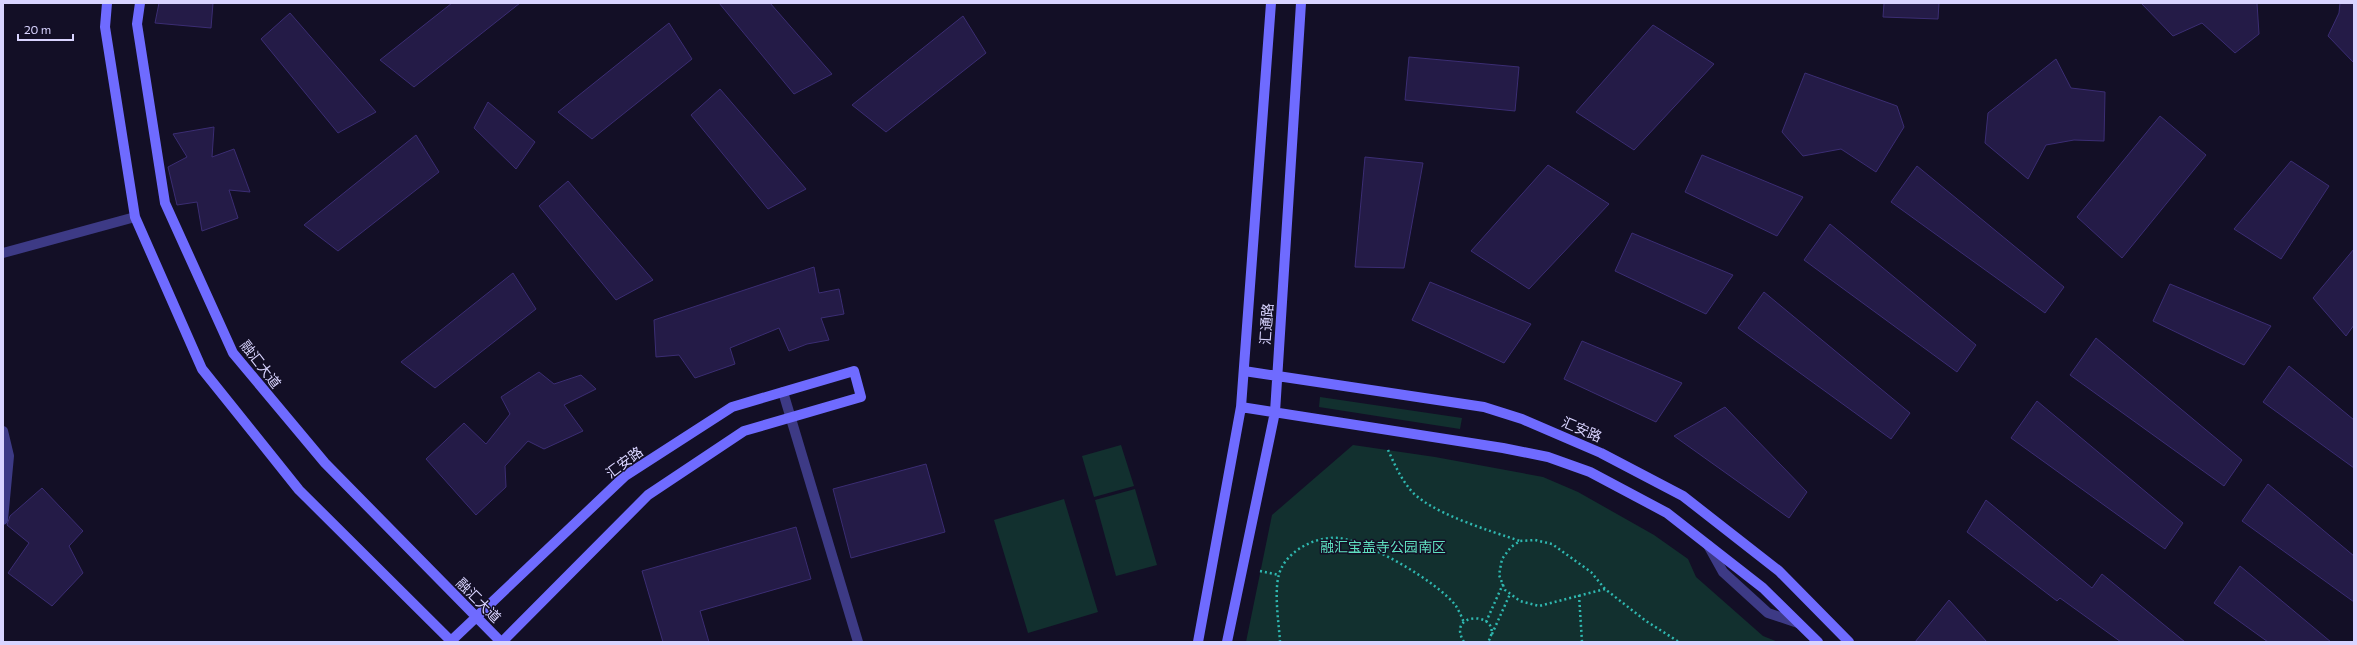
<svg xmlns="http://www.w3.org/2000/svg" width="2357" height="645" font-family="Commissioner,'Noto Sans SC',sans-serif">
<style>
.green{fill:#12302f}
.building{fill:#241b47;stroke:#3b2d73}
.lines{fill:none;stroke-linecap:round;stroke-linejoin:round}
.path{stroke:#2fb8b0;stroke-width:2.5;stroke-dasharray:2 3;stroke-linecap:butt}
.lane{stroke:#3d3a85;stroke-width:10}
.street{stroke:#3d3a85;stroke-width:10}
.secondary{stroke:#6f6bff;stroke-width:10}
.labels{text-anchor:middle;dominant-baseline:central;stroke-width:3;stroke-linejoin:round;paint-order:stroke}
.street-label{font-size:14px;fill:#d9d4ff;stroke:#130f26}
.park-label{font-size:14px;fill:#5fe0c0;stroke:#130f26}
</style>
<rect width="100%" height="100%" fill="#130f26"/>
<path class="green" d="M1320,397L1462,418L1460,429L1319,407Z
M1121,445L1134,486L1094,497L1082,456Z
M1353,445L1435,457L1543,477L1578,492L1654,535L1688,559L1696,577L1763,636L1778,642H1246L1272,515Z
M1135,489L1157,565L1116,576L1095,500Z
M1064,499L1098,612L1028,633L994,520Z"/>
<path class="building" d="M159,3H213L211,28L155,23Z
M452,3H520L414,87L380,60Z
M719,3H770L832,74L794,94Z
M1884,3H1939L1938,19L1883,17Z
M2141,3H2257L2259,34L2235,53L2202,23L2173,36Z
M2340,3H2354V63L2328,36L2339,13Z
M290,13L376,112L338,133L261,39Z
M963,16L986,53L886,132L852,105Z
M669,23L692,59L592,139L558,112Z
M1653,25L1714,64L1634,150L1576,112Z
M1409,57L1519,67L1515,111L1405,100Z
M2056,59L2071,88L2105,92L2104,141L2074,140L2046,145L2028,179L1985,143L1988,113Z
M1805,73L1897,106L1904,127L1876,172L1841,149L1803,156L1782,132Z
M720,89L806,189L768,209L691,115Z
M488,102L535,142L516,169L474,128Z
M2160,116L2206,155L2122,258L2077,217Z
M214,127L212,157L234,149L250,192L229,190L238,218L202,231L197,202L177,205L168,167L187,157L173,134Z
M416,135L439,172L338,251L304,225Z
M1702,155L1803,197L1777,236L1685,192Z
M1365,157L1423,163L1404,268L1355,267Z
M2291,161L2329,186L2281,259L2234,229Z
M1548,165L1609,204L1529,289L1471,251Z
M1917,166L2064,287L2045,313L1891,202Z
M568,181L653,280L616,300L539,206Z
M1830,224L1976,345L1957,372L1804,260Z
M1632,233L1733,275L1706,314L1615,271Z
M2354,249V325L2346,336L2313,298Z
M814,267L819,293L839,289L844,314L821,318L829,340L807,344L789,351L779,328L730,348L735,364L695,378L679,355L656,357L654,320Z
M513,273L536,309L435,388L401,362Z
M1430,282L1531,324L1504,363L1412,320Z
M2170,284L2271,326L2244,365L2153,321Z
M1764,292L1910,413L1891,439L1738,328Z
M2096,338L2242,460L2224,486L2070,375Z
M1582,341L1682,383L1656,422L1564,379Z
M2289,366L2354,420V468L2263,402Z
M539,372L554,384L581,375L596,389L564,405L583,431L544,449L528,441L505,466L506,487L476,515L426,459L464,423L486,444L510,414L501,397Z
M2037,401L2183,523L2165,549L2011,438Z
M1725,407L1807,492L1789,518L1674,436Z
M926,464L945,532L851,558L833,489Z
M2268,484L2354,556V602L2242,521Z
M42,488L83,531L69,546L83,573L52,606L8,573L29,543L7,525L10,516Z
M1986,500L2092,588L2102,574L2185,642H2121L2060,598L2057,601L1967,532Z
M796,527L811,579L700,611L709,642H663L642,571Z
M2240,566L2331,642H2268L2214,603Z
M1949,600L1987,642H1915Z"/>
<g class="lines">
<path class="path" d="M1388,450C1394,463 1400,477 1409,488C1426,512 1491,531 1520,541
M1260,571L1279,575
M1605,589L1539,606L1520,601L1505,590L1499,575L1502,559L1511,547L1520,541L1535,540L1552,544L1591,572L1605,589L1646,621L1679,642
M1579,595L1582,642
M1486,622L1503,584
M1492,634L1510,594
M1280,642C1279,622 1272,584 1282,567C1292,548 1318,536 1339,538C1369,542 1438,582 1456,606C1459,611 1462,617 1464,623
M1464,642C1444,610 1507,611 1488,642"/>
<path class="lane" d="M783,392L858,642
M3,431L9,456L3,520
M1708,545L1723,572L1768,613L1798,623"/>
<path class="street" d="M3,253L135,217"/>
<path class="secondary" d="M107,3L105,27L135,217L202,369L299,490L452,642
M140,3L137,24L165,203L233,353L325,463L501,642
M1244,371L1484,407L1522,419L1601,453L1683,496L1779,571L1849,642
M1241,407L1503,448L1548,457L1590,472L1667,513L1763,588L1818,642
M451,641L625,476L732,407L854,371L861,397L744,431L648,495L502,642
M1198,642L1241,407L1271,3
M1227,642L1275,412L1301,3"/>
</g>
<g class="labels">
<g class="street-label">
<text transform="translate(1266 324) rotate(-86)">汇通路</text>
<text transform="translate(261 364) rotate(52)">融汇大道</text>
<text transform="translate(1582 429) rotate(23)">汇安路</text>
<text transform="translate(624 462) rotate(-37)">汇安路</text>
<text transform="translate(479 600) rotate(45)">融汇大道</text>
</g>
<g class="park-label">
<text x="1383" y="546">融汇宝盖寺公园南区</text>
</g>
</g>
<rect width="2357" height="645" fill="none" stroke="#d9d4ff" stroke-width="8"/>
<path d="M18 34v6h55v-6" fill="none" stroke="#d9d4ff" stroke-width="2"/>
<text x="24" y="34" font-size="12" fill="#d9d4ff" stroke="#130f26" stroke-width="3" paint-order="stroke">20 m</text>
</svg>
